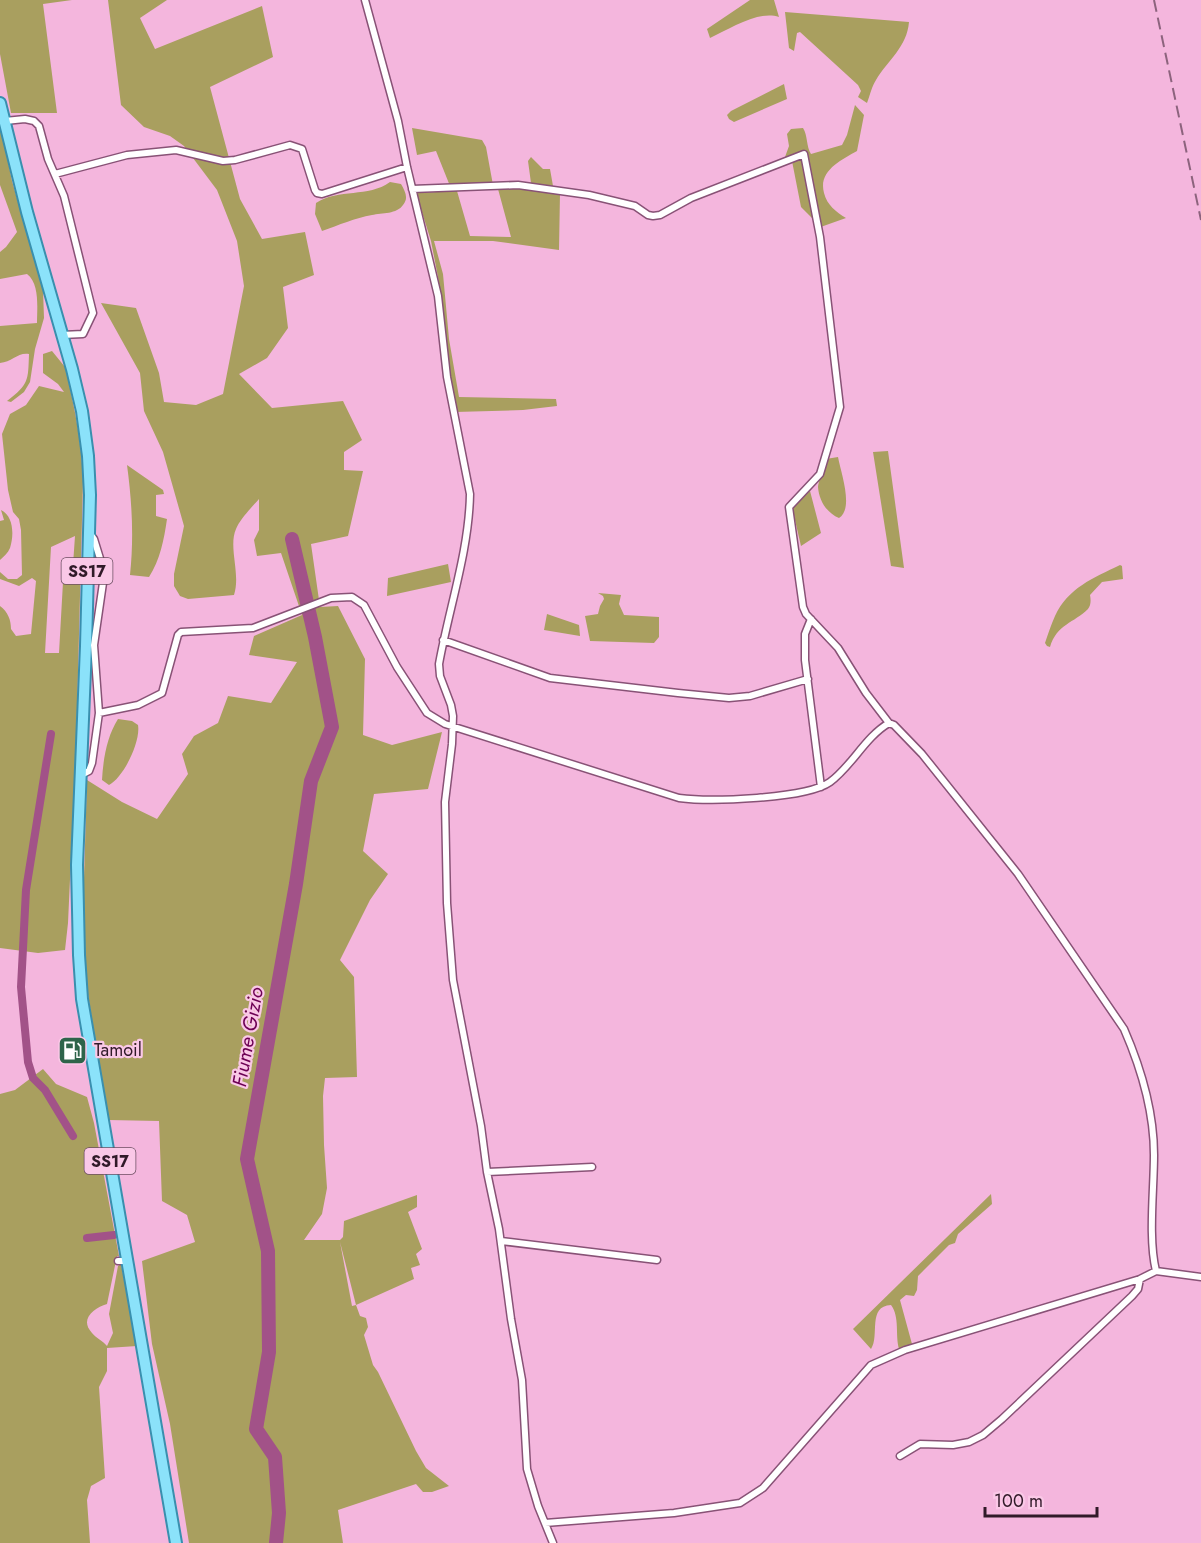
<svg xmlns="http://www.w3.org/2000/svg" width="1201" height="1543" font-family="Jost,sans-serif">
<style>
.green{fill:#a99f5f;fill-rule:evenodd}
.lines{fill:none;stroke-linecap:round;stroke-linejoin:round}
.canal{stroke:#a25288;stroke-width:8}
.river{stroke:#a25288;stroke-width:14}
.street-casing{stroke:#885276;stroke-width:9}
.primary-casing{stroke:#398fae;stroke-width:14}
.street{stroke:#fff;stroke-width:6}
.primary{stroke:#8be2fa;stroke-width:10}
.rail{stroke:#8c637d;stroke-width:2;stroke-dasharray:12 6;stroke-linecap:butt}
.labels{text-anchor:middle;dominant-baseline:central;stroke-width:4.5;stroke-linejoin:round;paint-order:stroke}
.shield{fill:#fac8e7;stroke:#6d4e62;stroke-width:1.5}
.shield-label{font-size:16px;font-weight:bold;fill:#311a29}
.poi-label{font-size:18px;fill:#311a29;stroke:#fac8e7;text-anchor:start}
.water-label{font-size:20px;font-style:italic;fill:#6d0054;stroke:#fac8e7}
</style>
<rect width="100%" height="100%" fill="#f4b6dd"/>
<path class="green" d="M0,0H72L43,4L57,113H11L0,54Z
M108,0H167L140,18L155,49L262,6L273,57L210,87L240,199L262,239L305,232L314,275L283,287L288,328L267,358L239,374L272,408L343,401L362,440L344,452V470L363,471L348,536L311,544L320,607L338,606L365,659L363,735L392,745L442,732L428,789L374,794L363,851L388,874L370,900L340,960L354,977L357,1077L325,1078L323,1096L324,1145L327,1188L322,1214L304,1240H340L343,1237L344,1221L417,1195V1207L408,1212L422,1249L416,1254L420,1265L411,1268L414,1279L356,1305L340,1242L352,1306L356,1305L360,1316L366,1318L368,1327L364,1335L373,1365L378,1372L416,1451L426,1468L449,1486L432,1492H423L416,1484L338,1510L343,1543H189L170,1424L152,1344L142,1261L195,1242L187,1215L162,1201L159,1121L108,1120L86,982L83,911L87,780L122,802L157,819L188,774L182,754L194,736L218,723L228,696L271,703L297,662L249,655L254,636L302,615L281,553L257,556L254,540L259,530V499C252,507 240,519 236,529C228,547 241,574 234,595L188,599L180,596L174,586V574L184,526L163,452L144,411L140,373L101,303L136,308L159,373L164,402L196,405L223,394L244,286L237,241L217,190L184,146L170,136L144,127L121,105Z
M750,0H774L779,17C758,10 730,29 710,38L707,29Z
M785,12L909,22C907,47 888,60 876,80C872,86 870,95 867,103L858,97L861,91L858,85L800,32L797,33L794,51L789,48Z
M784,84L787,99L734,122L729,119L727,115L731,111Z
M855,105L864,115L857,151C841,160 818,171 824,193C827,205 836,212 846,218L815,229L813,219L801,207L792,161L788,162L785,157L789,146L787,134L791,129L803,128C808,136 806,146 811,154L842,145L847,135Z
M0,122L12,181L43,290L44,318L35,349L30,382L24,392L11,402L7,401C29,384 28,381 29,354C18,352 12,362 0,363V326L37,323C37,308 40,284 27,274L0,279V252L6,247L17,232L0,185Z
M412,128L482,140L486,147L493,185L450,186L436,151L417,155Z
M531,157L543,169H550L553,186L531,183L528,161Z
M390,182L401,184C405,191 409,198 403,205C397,214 382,213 372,215C355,218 339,225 322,231L315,214L316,203C339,188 368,198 390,182Z
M513,188L560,193L559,250L493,241H434L443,274L449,339L459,397L556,399L557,406L523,410L455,412L438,277L431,241L416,193L457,191L470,236L511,237L498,189Z
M52,351L65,367L67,375C75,410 82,444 83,481L76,749L68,923L65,950L38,953L0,948V606C8,612 11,620 11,629L16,636L31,634L36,581L32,578L19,586L0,579V572L8,579H17L22,575L21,530L19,519L13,512L8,490L2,434L10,414L26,405L39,386L64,392L58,384L43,373V354ZM75,536L72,579L63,582L59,653H45L51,547Z
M888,451L904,568L891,566L873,452Z
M838,457C841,473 854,509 839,518C827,513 819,501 818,487C818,482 825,466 826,459Z
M127,465L163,490L164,494L156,495V516L167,519C164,540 160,560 149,577L130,575C134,538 132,502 127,465Z
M810,491L821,533L801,546L792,507Z
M1,510C14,516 14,536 10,548C8,553 4,556 0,560V521L4,520Z
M448,564L451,582L387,596L388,578Z
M1120,565L1122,566L1123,579L1102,582L1090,595C1091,600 1091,605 1088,609C1074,623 1057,624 1050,647L1047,646L1045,643C1048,634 1051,625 1055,616C1068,588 1093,578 1120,565Z
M598,593L621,595L619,604L624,615L659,617V637L654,643L590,641L585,616L598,614L600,606L604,599L603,596Z
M547,614L579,625L580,636L544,630Z
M118,719L132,721L138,725C141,742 123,778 109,785L102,780C103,760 107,736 118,719Z
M43,1069L56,1084L87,1097L94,1123L119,1256H117L107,1304C94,1308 79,1319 92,1333C96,1338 103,1341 107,1346L113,1333L109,1314L118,1266L121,1264L137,1346L107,1348V1371L99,1387L105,1478L91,1486L87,1500L90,1543H0V1094L15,1090Z
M991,1194L992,1204L958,1234L955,1243L949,1245L918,1276L917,1290L914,1296L906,1295L900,1300L912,1344L899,1349C895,1335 900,1317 891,1305C867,1306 880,1336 871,1349L853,1329Z"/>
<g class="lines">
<path class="canal" d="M51,734L26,890L21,987L28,1062L33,1078L45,1090L73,1136
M87,1238L114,1235"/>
<path class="river" d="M276,1543L279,1513L275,1457L256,1429L269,1352L268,1251L247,1159L296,884L311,781L332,727L315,637L292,539"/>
<defs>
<path id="street" d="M365,0L398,121L407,167L438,296L447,377L470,494C469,551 449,608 439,664L440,676L451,705L453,716L452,744L445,802L447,903L453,980L481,1126L487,1172L499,1229L511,1319L522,1380L527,1469L538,1506L553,1543
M5,121L25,119L34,121L39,126L48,159L64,196L93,313L83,334L62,335
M55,174L127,155L176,150L223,161L235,160L290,145L302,149L315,190L317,193L322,194L407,167
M412,189L518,185L589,195L635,206L648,215L653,216L660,215L691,198L804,154L820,237L840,407L820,474L789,507L803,607L806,614L838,648L866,693L889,723L894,725L922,754L1018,874L1124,1029C1141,1068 1154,1112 1154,1155C1154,1190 1148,1238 1156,1271L1201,1277
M811,619L805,634V660L821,787
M443,640L550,678L678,693L729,698L750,696L808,679
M99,713L138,705L162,693L178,635L181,632L253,628L331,598L352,597L364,605L397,667L427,713L445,724L679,798C710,802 806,799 830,782C852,766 865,737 889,723
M81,775L89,771L92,763L99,713L94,645L104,576L102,565L94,539L91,535
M487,1172L592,1167
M501,1241L657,1260
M118,1261H127
M900,1456L920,1444L953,1445L969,1442L983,1435L1002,1419L1132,1296L1138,1289L1140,1279
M545,1523L674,1513L740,1503L763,1488L871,1365L905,1350L1140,1279L1156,1271"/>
<path id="primary" d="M0,103L27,212L72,369L82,411L88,456L90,495L86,646L77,865L79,955L82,999L176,1543"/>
</defs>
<use href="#street" class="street-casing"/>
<use href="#primary" class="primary-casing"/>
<use href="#street" class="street"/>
<use href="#primary" class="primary"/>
<path class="rail" d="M1154,0L1201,220"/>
</g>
<defs>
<symbol id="fuel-square" viewBox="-11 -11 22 22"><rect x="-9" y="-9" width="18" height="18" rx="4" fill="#2e644a" stroke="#fac8e7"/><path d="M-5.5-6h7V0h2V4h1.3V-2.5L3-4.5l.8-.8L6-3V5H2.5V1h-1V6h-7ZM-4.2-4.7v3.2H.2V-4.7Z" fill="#fff"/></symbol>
</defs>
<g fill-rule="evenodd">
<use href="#fuel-square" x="56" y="1034" width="33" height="33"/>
</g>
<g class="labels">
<g class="shield">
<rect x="61.5" y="558" width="51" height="26" rx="4.5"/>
<rect x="84.5" y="1148" width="51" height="26" rx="4.5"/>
</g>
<g class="shield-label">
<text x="87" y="571">SS17</text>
<text x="110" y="1161">SS17</text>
</g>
<g class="poi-label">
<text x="94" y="1050">Tamoil</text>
</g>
<g class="water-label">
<text transform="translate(248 1037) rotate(-80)">Fiume Gizio</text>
</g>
</g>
<path d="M985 1507v9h112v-9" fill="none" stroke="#311a29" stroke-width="3"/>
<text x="994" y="1507" font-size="18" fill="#311a29" stroke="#fac8e7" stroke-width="4.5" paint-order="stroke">100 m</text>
</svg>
